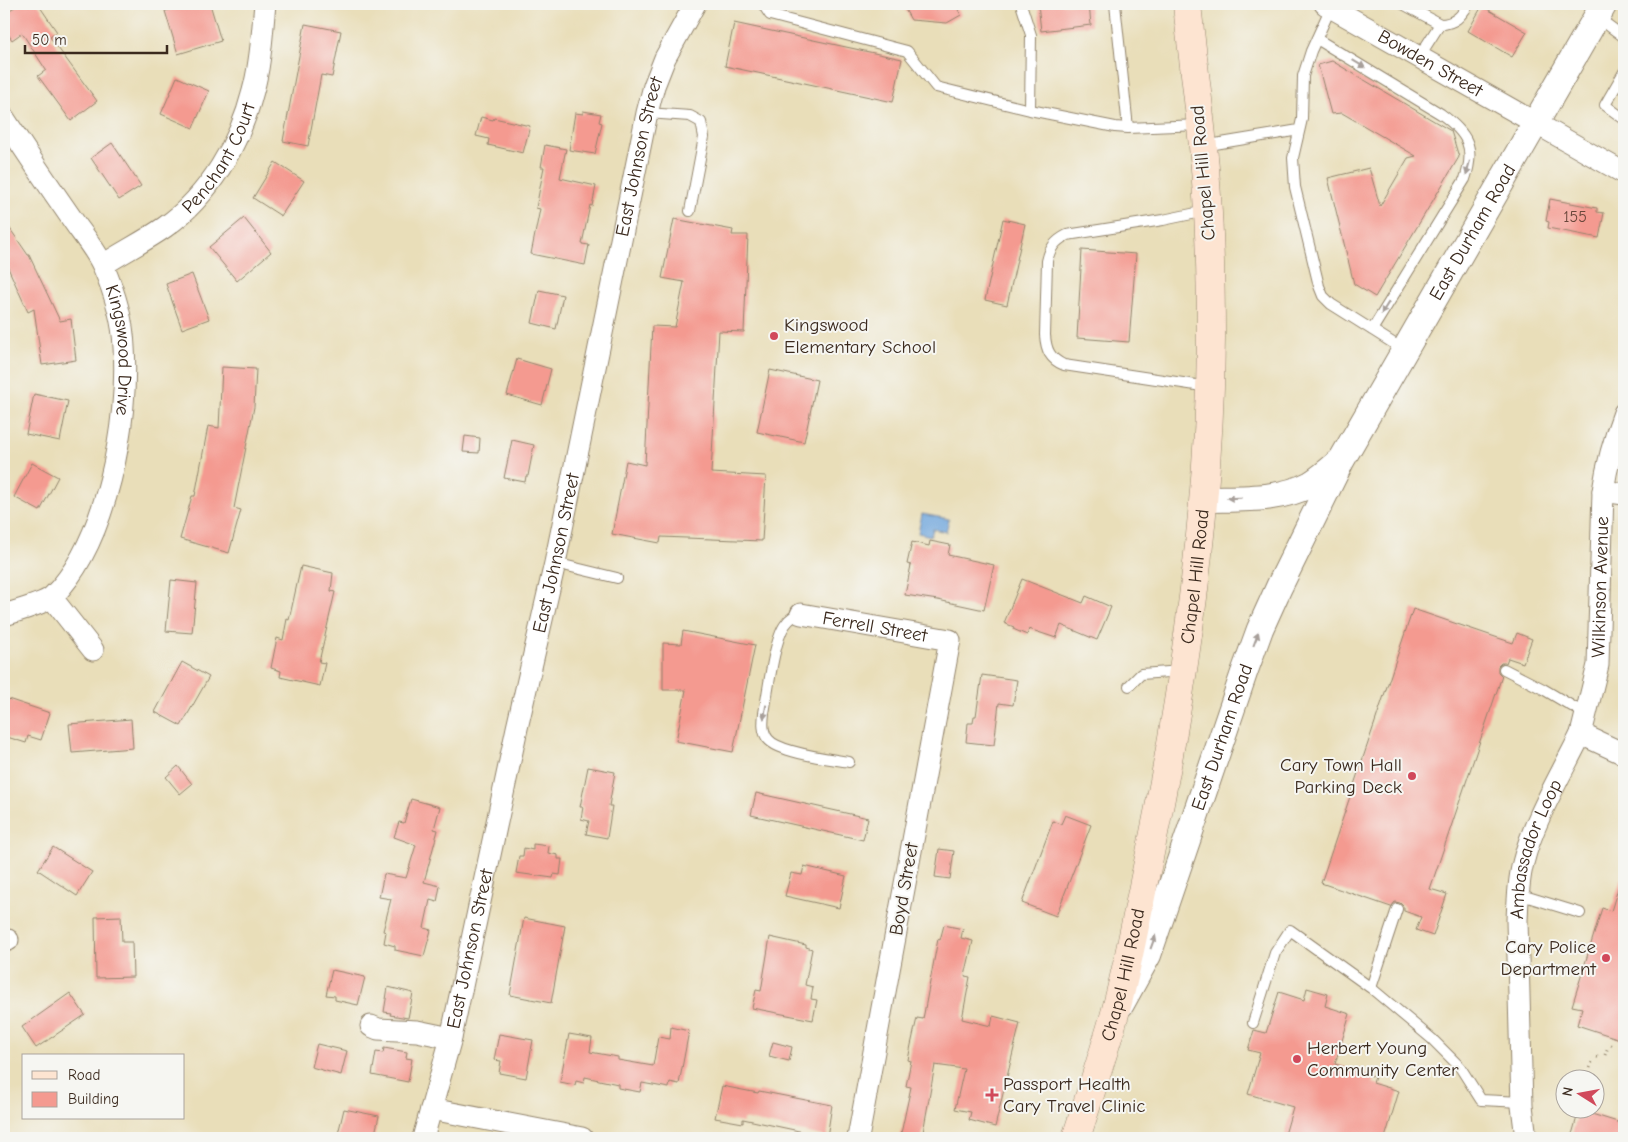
<svg xmlns="http://www.w3.org/2000/svg" width="1628" height="1142" font-family="'Comic Neue',sans-serif">
<style>
.water{fill:#6ea5dc;stroke:#54687d}
.building{fill:#f49a90}
.lines{fill:none;stroke-linecap:round;stroke-linejoin:round}
.service-casing{stroke:#92846c;stroke-width:12}
.minor-casing{stroke:#92846c;stroke-width:23}
.tertiary-casing{stroke:#92846c;stroke-width:28}
.secondary-casing{stroke:#92846c;stroke-width:29}
.path{stroke:#92846c;stroke-width:3;stroke-dasharray:1 4;stroke-linecap:butt}
.service{stroke:#fff;stroke-width:10}
.minor{stroke:#fff;stroke-width:21}
.tertiary{stroke:#fff;stroke-width:26}
.secondary{stroke:#fde4d1;stroke-width:28}
.oneway{fill:#a79f9a}
.poi-dot{fill:#d1495b;stroke:#f6f6f2;stroke-width:2}
.labels{text-anchor:middle;dominant-baseline:central;stroke-width:4;stroke-linejoin:round;paint-order:stroke}
.number-label{font-size:16px;fill:#69463a}
.street-label{font-size:19px;fill:#3b2a1e;stroke:#f6f6f2}
.poi-label{font-size:19px;fill:#3b2a1e;stroke:#f6f6f2;text-anchor:start}
</style>
<rect width="100%" height="100%" fill="#f6f6f2"/>
<filter id="ink" filterUnits="userSpaceOnUse"><feTurbulence type="fractalNoise" baseFrequency=".02" numOctaves="2"/><feDisplacementMap in="SourceGraphic" scale="10" xChannelSelector="R" yChannelSelector="G"/><feConvolveMatrix kernelMatrix="1 2 1 2 8 2 1 2 1" color-interpolation-filters="sRGB"/></filter>
<filter id="wash" filterUnits="userSpaceOnUse"><feTurbulence type="fractalNoise" baseFrequency=".0096" numOctaves="4" result="noise"/><feDisplacementMap in="SourceGraphic" scale="20" xChannelSelector="R" yChannelSelector="G"/><feGaussianBlur stdDeviation="1.12" result="paint"/><feColorMatrix in="noise" values="0 0 0 0 0 0 0 0 0 0 0 0 0 0 0 0 0 1.4 0 .05"/><feComposite in="paint" operator="in"/></filter>
<g filter="url(#wash)">
<rect width="100%" height="100%" fill="#e9deb9"/>
<path class="water" d="M922,514L949,519L946,532L933,529L931,536L918,533Z"/>
<g id="blocks">
<path class="building" d="M19,4H38L57,32L50,37L97,101L71,121L38,76L46,70L22,33L12,40L4,28V14Z
M191,4H210L221,41L178,54L165,11Z
M902,4H955L961,15L947,23L911,20Z
M1038,4H1089L1091,25L1041,31Z
M1482,6L1527,32L1512,57L1468,31Z
M734,23L902,59L893,102L725,66Z
M305,24L341,31L332,77L321,75L308,146L283,141Z
M1332,61L1451,131L1459,157L1375,297L1354,284L1328,178L1369,168L1380,206L1408,158L1416,156L1342,113L1331,114L1318,65Z
M177,77L209,91L193,128L161,114Z
M583,111L601,114L599,122L602,123L595,154L569,150L575,113L583,114Z
M481,117L493,120L494,118L530,126L523,153L488,145L489,139L476,136Z
M112,143L141,186L119,200L91,158Z
M545,145L566,149L560,178L596,186L592,206L590,205L582,244L589,245L585,265L531,254L540,209L536,208L544,167H541Z
M275,162L304,181L281,216L253,198Z
M1550,199L1597,208V212L1604,213L1599,238L1548,228L1549,222L1546,221Z
M244,218L271,252L237,281L209,247Z
M674,219L733,230L732,235H748L744,332L719,331L711,473L766,476L762,541L661,537L660,543L612,534L626,461L645,465L652,326L675,327L684,282L662,278Z
M1003,219L1025,224L1007,305L985,300Z
M4,220L28,255H29L60,321L71,319L76,360L42,365L34,309L28,312L4,259Z
M1082,250L1136,254L1129,342L1077,338Z
M192,274L209,319L182,329L166,284Z
M539,290L563,295L556,329L532,323Z
M517,359L551,369L542,405L507,395Z
M222,367L256,369L254,407L234,508L241,510L229,553L180,539L192,496H195L208,426L219,428Z
M770,370L817,380L804,442L757,432Z
M34,394L68,401L60,441L26,434Z
M465,436L480,438L479,453L463,452Z
M512,440L534,445L528,476H526L525,482L504,478Z
M32,463L58,477L40,511L14,497Z
M930,541L950,545L948,555L994,565L984,610L938,600L905,595L911,565L907,564L912,542L929,546Z
M301,566L333,573L331,591L335,592L319,662L325,663L320,686L280,677L281,671L271,668L277,638L283,640L287,619L289,620Z
M1022,579L1083,603L1086,596L1111,607L1097,640L1061,625L1056,638L1029,629L1027,635L1013,629L1014,627L1004,623Z
M171,580L197,583L192,633L166,631Z
M1413,609L1513,643L1517,633L1532,639L1523,663L1508,658L1506,663H1501L1498,666V672L1502,676L1430,889L1447,894L1433,936L1416,930L1421,917L1404,911V907L1400,903L1395,902L1391,907L1321,883Z
M683,631L755,645L733,752L676,741L686,690H663V643L681,644Z
M182,662L209,677L181,726L155,712Z
M982,675L1017,680L1013,705L999,703L994,745L966,742L968,723H973L974,716H976Z
M8,699L50,713L41,740L28,736L26,743L4,736V713Z
M131,719L133,748L72,753L69,724Z
M178,766L192,784L180,794L166,777Z
M588,767L615,772L609,806H612L607,838L586,834L589,821L581,819L583,807H580Z
M756,793L868,818L863,840L751,815Z
M411,799L440,807L434,829L438,830L424,882L440,886L437,902L430,900L424,928L431,930L424,956L395,950V946L384,943L386,932L383,931L391,899L379,897L384,874L406,878L416,845L394,837L399,822L404,823Z
M1065,815L1091,825L1056,916L1022,903L1053,821L1061,824Z
M533,844L549,846L548,853L558,855V859H562L560,875L554,874L553,878L516,873L519,856H523L524,848L533,850Z
M53,847L92,872L77,896L38,870Z
M939,849L954,851L950,879L935,877Z
M804,866L846,876L839,908L785,896L791,873L802,875Z
M1621,879L1624,880V1026L1620,1039L1577,1025L1582,1008L1572,1006L1602,908L1611,911Z
M121,916L122,942H132L133,977L96,978L95,917Z
M524,918L565,926L551,1003L510,995Z
M944,925L963,929L961,938L973,941L965,976L970,977L962,1019L991,1026L993,1016L1020,1023L995,1127L969,1120L971,1112L955,1109L964,1069L935,1065L922,1138H900L911,1087L906,1086L911,1061L908,1060L911,1045L917,1018L923,1019L938,939L940,940Z
M770,937L806,945V947L812,949L805,985L813,987L811,999L817,1000L813,1020L752,1008L756,990L761,991Z
M332,970L365,977L358,1005L335,1000V996L326,995Z
M388,987L413,993L408,1018L390,1015L391,1013L384,1012Z
M1307,988L1328,994L1325,1006L1350,1014L1335,1064L1375,1077L1373,1083L1399,1091L1385,1138H1284L1293,1107L1248,1094L1260,1053L1248,1050L1254,1030L1266,1033L1279,992L1304,1000Z
M70,993L85,1015L36,1048L22,1027Z
M671,1027L689,1031L679,1084L670,1082L669,1088L642,1083L640,1092L618,1088V1084L585,1077L584,1083L576,1081L575,1085L560,1082L569,1034L592,1038L590,1052L618,1057V1060L653,1066L658,1037L670,1039Z
M499,1034L533,1040L526,1078L499,1073L501,1061L494,1060Z
M773,1042L792,1047L789,1061L769,1056Z
M317,1044L347,1051L341,1075L311,1067Z
M384,1048L407,1052L406,1058L412,1059L408,1082L372,1075L376,1052L383,1053Z
M722,1086L758,1093L759,1091L832,1105L827,1137L743,1119V1123L715,1118Z
M344,1109L379,1116L374,1138H337Z
M1579,1110L1624,1124V1138H1571Z"/>
</g>
</g>
<g filter="url(#ink)">
<use href="#blocks" fill-opacity="0" stroke="#92846c" stroke-width="1"/>
<g class="lines">
<defs>
<path id="service" d="M764,4V6L770,15L907,51L936,87L1030,110
M1021,4L1031,35L1030,110L1115,127L1128,128
M1115,4L1128,128L1199,125
M1403,4L1440,24
M1331,7L1311,51L1303,76L1302,119L1293,158L1295,187L1319,286L1323,296L1331,304L1404,350
M1597,17L1624,37
M1317,39L1441,114C1467,133 1476,147 1465,179L1372,330
M1419,57L1440,24C1455,24 1461,16 1469,4
M1624,72L1605,105L1624,119
M647,113L690,116L701,122L704,137L690,211
M1203,146L1299,130
M1206,211L1163,220L1067,235C1055,241 1050,248 1047,261L1045,335C1046,350 1050,359 1064,365L1209,387
M555,563L617,578
M801,614C794,615 789,619 785,625C774,640 768,692 764,713C763,722 762,732 768,739C779,753 831,759 849,762
M1504,669L1543,689L1587,715
M1129,686L1141,674L1182,671
M1518,894L1580,913
M1371,988L1397,909
M1253,1023L1275,953L1290,930L1371,988L1432,1039L1460,1067L1481,1100L1522,1102"/>
<g id="minor">
<path id="s1" d="M1325,4L1624,173"/>
<path id="s2" d="M4,118C26,152 49,186 72,219C82,234 96,250 103,266C114,291 123,320 124,347C129,421 107,542 53,596C46,603 14,612 4,615"/>
<path id="s3" d="M103,265C123,252 145,241 165,227C209,196 240,143 253,91C261,63 262,33 265,4"/>
<path d="M1603,491L1624,494"/>
<path d="M52,598L93,650"/>
<path id="s4" d="M801,614L950,640L858,1138"/>
<path id="s5" d="M1581,734L1598,665L1603,491C1607,464 1614,439 1624,413"/>
<path d="M4,940H8"/>
<path d="M371,1026L378,1029L417,1031L451,1038"/>
<path d="M431,1109L582,1138"/>
<path id="s6" d="M423,1138L451,1038L517,728L555,563L647,113L654,86L665,58L695,4"/>
<path id="s7" d="M1526,1138L1522,1106L1517,920C1518,901 1518,881 1523,863C1533,821 1562,773 1581,734L1624,754"/>
</g>
<g id="tertiary">
<path d="M1205,499C1240,498 1279,501 1311,484C1321,478 1330,470 1338,463"/>
<path id="s8" d="M1121,1004L1148,955L1244,673L1260,629L1279,587L1341,461L1604,4"/>
</g>
<g id="secondary">
<path id="s9" d="M1076,1138C1089,1098 1102,1058 1114,1017C1129,963 1138,908 1150,853C1185,684 1210,511 1211,338C1211,286 1210,234 1206,182C1202,122 1193,63 1187,4"/>
</g>
</defs>
<use href="#service" class="service-casing"/>
<use href="#minor" class="minor-casing"/>
<use href="#tertiary" class="tertiary-casing"/>
<use href="#secondary" class="secondary-casing"/>
<path class="path" d="M1611,1045L1614,1046
M1605,1055L1608,1047
M1597,1057L1601,1058
M1590,1068L1593,1059"/>
<use href="#service" class="service"/>
<use href="#minor" class="minor"/>
<use href="#tertiary" class="tertiary"/>
<use href="#secondary" class="secondary"/>
</g>
<defs><path id="oneway-solid" d="M-6-.8H1V-3.2L6.5 0L1 3.2V.8H-6Z" transform="scale(1.25)"/></defs>
<g class="oneway">
<use href="#oneway-solid" transform="translate(1359 64) rotate(31)"/>
<use href="#oneway-solid" transform="translate(1468 168) rotate(105)"/>
<use href="#oneway-solid" transform="translate(1385 308) rotate(122)"/>
<use href="#oneway-solid" transform="translate(1234 498) rotate(179)"/>
<use href="#oneway-solid" transform="translate(1256 639) rotate(-69)"/>
<use href="#oneway-solid" transform="translate(765 712) rotate(99)"/>
<use href="#oneway-solid" transform="translate(1153 942) rotate(-70)"/>
</g>
</g>
<g class="poi-dot">
<circle cx="774" cy="336" r="5"/>
<circle cx="1412" cy="776" r="5"/>
<circle cx="1606" cy="958" r="5"/>
<circle cx="1297" cy="1059" r="5"/>
<path d="M989.5 1087.5h5v5h5v5h-5v5h-5v-5h-5v-5h5z"/>
</g>
<g class="labels">
<g class="number-label">
<text x="1575" y="217">155</text>
</g>
<g class="street-label">
<text stroke="none"><textPath href="#s1" startOffset="121">Bowden Street</textPath></text>
<text stroke="none"><textPath href="#s3" startOffset="162">Penchant Court</textPath></text>
<text stroke="none"><textPath href="#s6" startOffset="1005">East Johnson Street</textPath></text>
<text transform="translate(1203 173) rotate(-95)">Chapel Hill Road</text>
<text stroke="none"><textPath href="#s8" startOffset="851">East Durham Road</textPath></text>
<text stroke="none"><textPath href="#s2" startOffset="265">Kingswood Drive</textPath></text>
<text stroke="none"><textPath href="#s6" startOffset="600">East Johnson Street</textPath></text>
<text stroke="none"><textPath href="#s9" startOffset="575">Chapel Hill Road</textPath></text>
<text stroke="none"><textPath href="#s5" startOffset="149">Wilkinson Avenue</textPath></text>
<text stroke="none"><textPath href="#s4" startOffset="75">Ferrell Street</textPath></text>
<text stroke="none"><textPath href="#s8" startOffset="286">East Durham Road</textPath></text>
<text stroke="none"><textPath href="#s7" startOffset="292">Ambassador Loop</textPath></text>
<text transform="translate(904 889) rotate(-80)">Boyd Street</text>
<text stroke="none"><textPath href="#s6" startOffset="195">East Johnson Street</textPath></text>
<text stroke="none"><textPath href="#s9" startOffset="170">Chapel Hill Road</textPath></text>
</g>
<g class="poi-label">
<text x="784" y="325">Kingswood<tspan x="784" dy="22">Elementary School</tspan></text>
<text x="1402" y="765" text-anchor="end">Cary Town Hall<tspan x="1402" dy="22">Parking Deck</tspan></text>
<text x="1596" y="947" text-anchor="end">Cary Police<tspan x="1596" dy="22">Department</tspan></text>
<text x="1307" y="1048">Herbert Young<tspan x="1307" dy="22">Community Center</tspan></text>
<text x="1003" y="1084">Passport Health<tspan x="1003" dy="22">Cary Travel Clinic</tspan></text>
</g>
</g>
<rect width="1628" height="1142" fill="none" stroke="#f6f6f2" stroke-width="20"/>
<rect x="22" y="1054" width="162" height="65" fill="#f6f6f2" stroke="#aba49d"/>
<rect x="32" y="1071" width="25" height="8" fill="#fde4d1" stroke="#aba49d"/>
<text x="68" y="1080" font-size="15" fill="#3b2a1e">Road</text>
<rect x="32" y="1092" width="25" height="15" fill="#f49a90" stroke="#aba49d"/>
<text x="68" y="1104" font-size="15" fill="#3b2a1e">Building</text>
<g transform="translate(1580 1094) rotate(281)"><circle r="24" fill="#f6f6f2" stroke="#aba49d"/>
<path d="M0-4L9 19L0 12L-9 19Z" fill="#d1495b"/>
<text y="-8" font-size="14" font-weight="bold" text-anchor="middle" fill="#3b2a1e">N</text>
</g>
<path d="M25 45v8h142v-8" fill="none" stroke="#3b2a1e" stroke-width="2.5"/>
<text x="32" y="45" font-size="15" fill="#3b2a1e" stroke="#f6f6f2" stroke-width="4" paint-order="stroke">50 m</text>
</svg>
